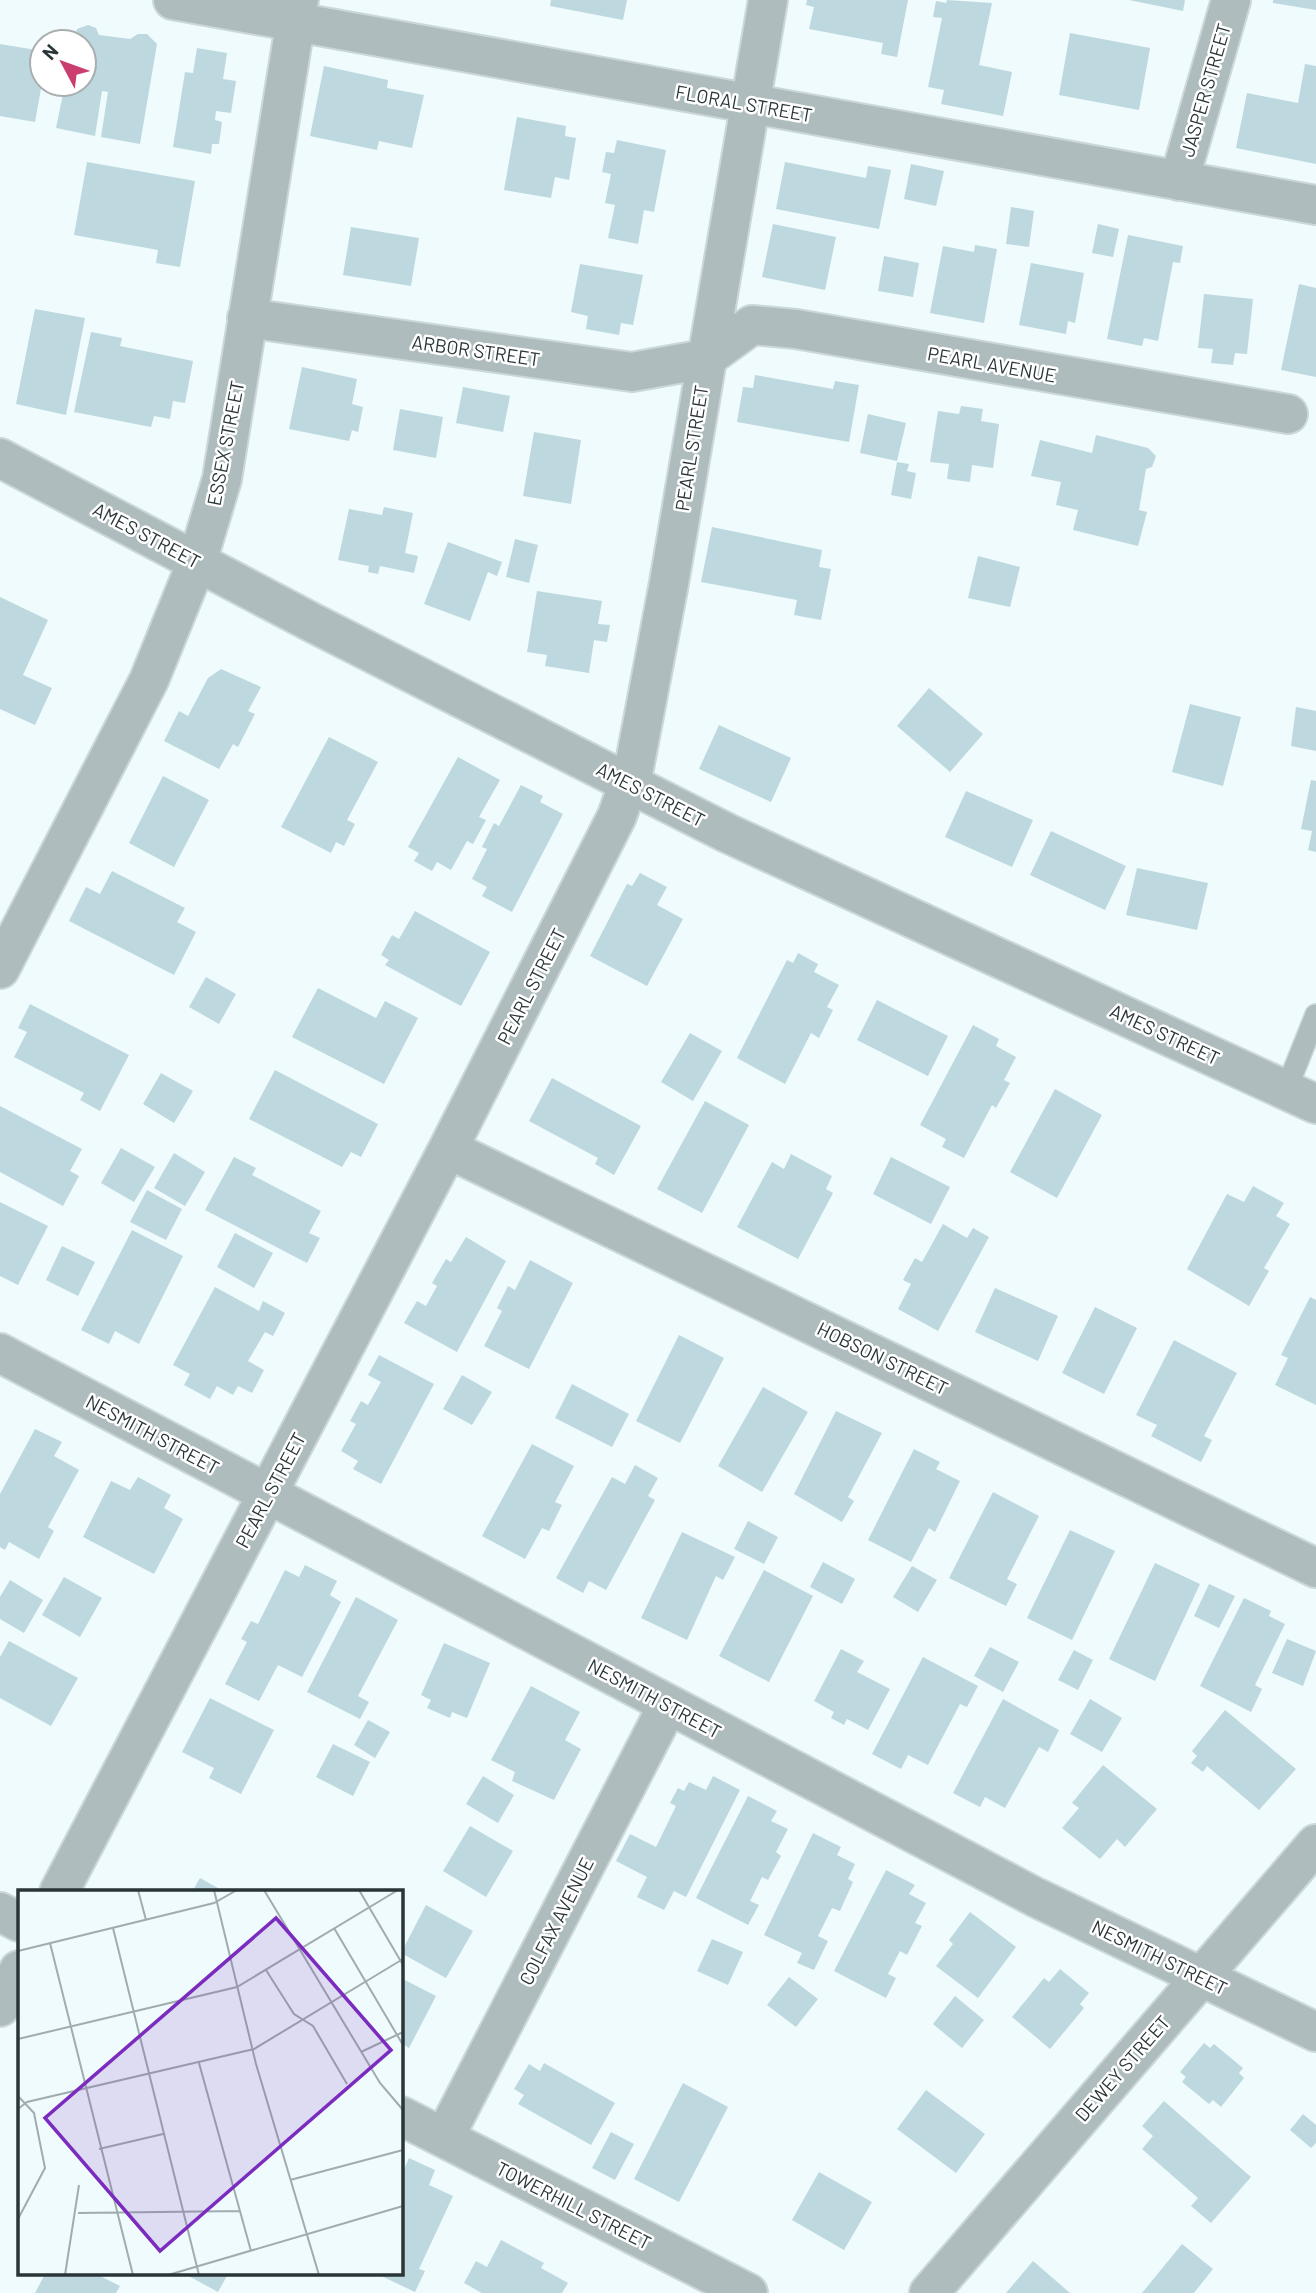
<svg xmlns="http://www.w3.org/2000/svg" width="1316" height="2293" font-family="Barlow,sans-serif">
<style>
.building{fill:#bdd9df}
.lines{fill:none;stroke-linecap:round;stroke-linejoin:round}
.lane-casing{stroke:#ccd7da;stroke-width:24}
.street-casing{stroke:#ccd7da;stroke-width:42}
.lane{stroke:#afbcbe;stroke-width:21}
.street{stroke:#afbcbe;stroke-width:38}
.labels{text-anchor:middle;dominant-baseline:central;stroke-width:5;stroke-linejoin:round;paint-order:stroke}
.street-label{font-size:19px;fill:#2a3538;stroke:#fff}
.inset-road{fill:none;stroke:#a0acae;stroke-width:2}
.view{fill:#7b2cbf;fill-opacity:0.15;stroke:#7b2cbf;stroke-width:3.5}
.inset-edge{fill:none;stroke:#2a3538;stroke-width:3.5}
</style>
<rect width="100%" height="100%" fill="#effbfd"/>
<path class="building" d="M551,0H627L623,20L550,6Z
M807,0H908L897,57L881,54L883,43L809,29L814,7L806,5Z
M947,0L992,3L979,65L1012,72L1003,116L941,104L944,90L928,87L942,18L933,17L936,1L946,3Z
M1129,0H1185L1183,11Z
M1273,0H1316V10L1273,3Z
M88,25L96,28L99,35L130,39L138,34H147L157,44L140,144L101,137L108,92L102,91L95,136L56,128L65,84H84V42H74L77,29Z
M1070,33L1150,48L1139,110L1059,95Z
M0,44L42,51V83L35,122L0,116Z
M197,48L227,53L223,79L236,81L231,113L216,111L215,120L222,122L219,144H212L211,154L173,147L185,72L193,73Z
M1305,64L1316,66V164L1236,148L1247,93L1298,103Z
M324,66L388,80L387,88L424,95L412,148L379,141L377,150L310,136Z
M517,117L566,126L565,136L576,138L569,180L555,177L551,198L504,190Z
M617,140L666,150L654,212L644,210L638,244L608,238L615,205L605,203L611,174L602,172L606,152L614,153Z
M87,162L195,181L180,267L156,263L158,250L74,235Z
M785,162L866,178L868,166L891,170L879,229L776,209Z
M911,164L944,171L936,206L904,199Z
M1011,207L1034,211L1029,247L1006,244Z
M773,224L836,237L825,290L762,277Z
M1098,224L1119,229L1113,257L1092,253Z
M351,227L419,238L411,286L343,275Z
M1128,235L1183,246L1180,263L1173,262L1158,341L1144,338L1142,346L1107,339Z
M975,245L997,249L984,323L930,313L943,246L974,252Z
M884,256L919,263L913,297L878,291Z
M1031,263L1084,273L1075,323L1068,321L1066,334L1019,325Z
M580,264L643,275L633,325L621,323L619,335L586,329L588,316L571,312Z
M1299,284L1316,288V377L1281,370Z
M1204,294L1253,299L1247,354L1235,353L1233,365L1211,363L1213,349L1198,348Z
M35,309L85,318L66,415L16,404Z
M91,332L122,338L120,346L193,361L185,403L173,401L170,419L154,416L151,427L74,412Z
M302,367L357,379L352,404L363,407L358,432L352,430L349,441L289,429Z
M755,375L833,389L835,381L859,385L849,442L737,422L743,387L753,388Z
M463,387L510,396L503,432L456,423Z
M961,406L983,409L981,421L999,424L993,468L972,465L970,482L947,479L949,464L930,462L938,411L959,414Z
M400,409L443,417L436,458L393,450Z
M868,414L906,423L897,461L860,453Z
M534,432L581,440L571,504L523,496Z
M1096,435L1148,448L1156,456L1152,467L1146,469L1139,510L1147,512L1138,546L1073,530L1078,510L1056,505L1061,482L1031,476L1040,440L1092,453Z
M897,462L909,464L907,471L916,473L911,499L891,495Z
M384,507L413,513L405,553L418,556L414,573L380,566L378,574L368,572L369,566L338,560L349,509L382,515Z
M712,527L822,550L819,567L831,569L821,620L794,615L797,600L701,582Z
M515,539L538,545L529,583L506,577Z
M448,542L502,562L497,576L488,572L470,621L424,604Z
M978,556L1020,567L1010,607L968,598Z
M537,591L602,601L598,624L610,625L607,642L594,640L589,673L545,666L547,655L527,652Z
M0,597L48,620L23,675L52,688L35,725L0,709Z
M221,669L261,687L248,711L255,714L238,747L233,744L219,769L164,741L179,711L188,716L208,678Z
M929,688L983,734L950,772L897,726Z
M1190,704L1241,717L1223,786L1172,772Z
M1296,707L1316,711V751L1291,746Z
M719,725L791,758L771,802L699,769Z
M329,737L378,762L347,820L355,824L344,846L336,842L331,853L281,827Z
M458,757L500,780L479,817L486,820L473,844L467,841L451,870L437,862L432,871L414,861L419,853L408,847Z
M163,776L209,800L174,867L129,843Z
M1311,780L1316,781V852L1308,850L1312,831L1301,829Z
M521,785L543,796L540,802L563,814L512,912L482,896L487,887L472,879L487,849L482,847L494,823L499,826Z
M966,791L1033,820L1012,867L945,837Z
M1051,831L1126,866L1105,910L1030,875Z
M1137,868L1208,883L1197,930L1126,915Z
M112,871L185,908L177,922L196,932L174,975L69,921L86,887L100,894Z
M640,873L667,887L657,905L683,919L647,986L590,956L627,884L632,886Z
M415,911L490,952L461,1006L385,965L389,960L381,955L392,935L399,939Z
M798,953L818,964L814,972L839,985L827,1007L833,1010L819,1038L811,1033L785,1084L737,1058L787,960L793,963Z
M206,977L236,994L219,1024L189,1007Z
M318,988L376,1018L385,1001L418,1018L384,1084L292,1037Z
M877,1000L948,1036L928,1076L857,1040Z
M30,1004L129,1055L100,1111L80,1100L84,1093L14,1057L27,1032L18,1028Z
M973,1025L999,1039L996,1046L1016,1057L1004,1080L1010,1083L996,1108L992,1105L964,1158L942,1147L946,1139L920,1125Z
M690,1033L722,1051L693,1101L661,1082Z
M275,1070L378,1124L361,1157L351,1152L342,1167L249,1119Z
M161,1073L193,1091L174,1123L143,1104Z
M552,1078L641,1126L614,1175L595,1164L598,1158L529,1121Z
M1055,1089L1102,1115L1057,1198L1010,1172Z
M705,1101L749,1125L702,1213L657,1189Z
M0,1106L82,1149L70,1171L79,1176L63,1206L0,1172Z
M121,1148L155,1167L134,1202L101,1183Z
M174,1153L205,1172L185,1206L154,1188Z
M791,1154L832,1176L826,1189L833,1193L798,1259L737,1227L772,1162L784,1169Z
M234,1157L256,1168L252,1175L321,1211L309,1233L320,1238L307,1263L205,1210Z
M891,1157L950,1187L931,1224L873,1194Z
M1253,1186L1284,1203L1276,1216L1290,1224L1264,1268L1269,1271L1249,1306L1187,1269L1227,1194L1244,1202Z
M147,1190L182,1209L166,1240L130,1222Z
M0,1202L48,1226L18,1285L0,1276Z
M943,1224L967,1238L973,1228L989,1237L938,1331L898,1309L911,1284L903,1280L915,1258L922,1262Z
M132,1230L183,1256L139,1344L115,1331L109,1344L81,1330Z
M235,1233L273,1253L254,1288L217,1267Z
M466,1237L506,1261L457,1352L404,1323L417,1301L426,1306L437,1286L432,1283L446,1259L451,1262Z
M62,1246L95,1262L78,1296L46,1280Z
M530,1260L573,1283L529,1369L484,1346L502,1311L497,1308L508,1286L515,1290Z
M215,1287L259,1311L263,1301L285,1313L273,1336L265,1332L248,1361L264,1370L252,1393L238,1386L233,1395L217,1386L210,1399L184,1385L190,1374L173,1365Z
M995,1288L1058,1316L1038,1361L975,1332Z
M1310,1297L1316,1300V1405L1275,1385L1288,1358L1281,1355Z
M1095,1307L1137,1328L1104,1394L1062,1373Z
M679,1335L724,1358L680,1443L636,1421Z
M1174,1340L1237,1373L1204,1436L1212,1440L1201,1462L1151,1436L1157,1425L1136,1415Z
M379,1355L434,1384L381,1484L353,1469L358,1461L341,1451L356,1424L350,1421L361,1401L368,1405L381,1382L368,1375Z
M462,1375L492,1392L472,1425L443,1409Z
M572,1384L629,1414L612,1447L555,1418Z
M763,1387L808,1412L762,1492L718,1466Z
M836,1411L882,1433L848,1497L854,1501L842,1522L794,1494Z
M35,1429L62,1442L54,1456L79,1470L48,1527L54,1531L39,1559L9,1542L5,1550L0,1547V1494Z
M532,1444L574,1466L555,1502L562,1505L549,1531L542,1528L525,1559L482,1536Z
M914,1449L940,1462L936,1469L960,1481L935,1532L929,1528L911,1562L868,1540Z
M635,1465L658,1478L648,1496L655,1500L606,1590L589,1581L583,1593L556,1578L612,1477L625,1484Z
M138,1477L171,1495L164,1508L183,1519L154,1574L83,1537L111,1481L130,1490Z
M993,1492L1039,1516L1007,1579L1017,1584L1006,1606L949,1578Z
M748,1521L778,1537L764,1564L734,1549Z
M1070,1530L1115,1551L1072,1640L1027,1618Z
M682,1532L735,1557L723,1580L716,1576L687,1640L641,1618Z
M823,1562L855,1579L842,1604L810,1587Z
M1155,1563L1200,1584L1155,1681L1109,1659Z
M305,1565L337,1581L330,1595L341,1602L302,1677L278,1665L259,1701L225,1684L247,1642L241,1639L251,1621L258,1624L285,1570L299,1577Z
M912,1566L937,1580L918,1612L893,1597Z
M764,1570L813,1596L769,1682L719,1656Z
M64,1577L102,1598L80,1637L42,1615Z
M10,1580L43,1600L24,1633L0,1619V1597Z
M1209,1584L1235,1596L1219,1628L1194,1616Z
M356,1597L398,1620L358,1696L369,1702L360,1719L307,1692Z
M1244,1598L1271,1611L1269,1616L1285,1624L1255,1685L1262,1689L1251,1712L1200,1686Z
M1287,1639L1316,1651L1303,1686L1272,1673Z
M9,1641L78,1678L51,1726L0,1698V1657Z
M444,1643L490,1663L467,1718L452,1712L450,1718L427,1708L431,1700L421,1695Z
M990,1647L1019,1662L1003,1692L974,1676Z
M841,1649L864,1661L857,1672L890,1689L868,1730L847,1719L844,1725L831,1718L834,1712L814,1701Z
M1074,1650L1093,1660L1078,1690L1058,1680Z
M923,1657L978,1686L967,1707L960,1704L928,1765L908,1755L901,1769L872,1754Z
M531,1686L580,1712L565,1740L581,1749L554,1800L512,1781L515,1772L491,1760Z
M210,1698L274,1730L241,1794L209,1778L214,1768L182,1752Z
M1003,1699L1059,1730L1048,1752L1039,1747L1005,1808L985,1797L980,1807L953,1793Z
M1090,1699L1122,1718L1102,1752L1070,1734Z
M1225,1710L1296,1769L1259,1810L1207,1766L1203,1772L1191,1763L1197,1756L1192,1751Z
M368,1720L390,1732L375,1758L354,1745Z
M333,1744L370,1762L353,1796L316,1777Z
M1103,1765L1157,1809L1125,1847L1117,1839L1100,1859L1062,1828L1079,1808L1072,1803Z
M483,1776L514,1795L498,1823L466,1804Z
M713,1776L740,1790L686,1897L674,1891L664,1910L637,1897L647,1877L616,1861L630,1834L656,1847L676,1806L670,1803L678,1788L684,1791L689,1782L706,1790Z
M748,1796L777,1811L771,1821L788,1829L776,1852L781,1856L768,1880L762,1877L750,1901L759,1905L748,1925L696,1898Z
M470,1826L513,1851L486,1897L443,1871Z
M813,1833L841,1847L837,1855L855,1864L848,1879L853,1882L840,1911L832,1908L818,1936L828,1941L814,1970L797,1963L802,1953L764,1935Z
M886,1870L915,1885L909,1894L926,1903L915,1923L922,1926L907,1955L900,1951L888,1974L896,1978L886,1998L834,1971Z
M200,1878L225,1892H192Z
M426,1905L473,1931L446,1978L401,1953Z
M970,1912L1016,1947L978,1998L936,1966L953,1944L949,1940Z
M712,1939L743,1952L728,1985L697,1971Z
M1060,1969L1089,1993L1080,2004L1084,2008L1050,2049L1012,2017L1044,1978L1049,1982Z
M789,1977L818,1999L796,2027L767,2005Z
M401,1978L436,1996L409,2048L401,2043Z
M955,1996L984,2020L962,2048L933,2024Z
M1204,2043L1210,2048L1214,2044L1243,2068L1239,2073L1244,2078L1221,2107L1213,2100L1209,2104L1182,2082L1186,2077L1180,2072Z
M544,2063L615,2103L591,2145L518,2104L524,2095L514,2089L529,2064L540,2071Z
M683,2083L728,2107L679,2202L634,2179Z
M926,2090L985,2134L956,2173L897,2129Z
M1164,2101L1251,2177L1211,2223L1191,2206L1198,2198L1142,2149L1153,2136L1142,2126Z
M1303,2114L1316,2125V2143L1311,2148L1290,2130Z
M611,2132L634,2144L615,2180L592,2168Z
M409,2158L435,2170L429,2185L453,2196L419,2269L425,2271L415,2292L377,2274H401V2176Z
M819,2172L872,2202L844,2250L792,2220Z
M501,2240L544,2263L541,2268L568,2283L562,2293H482L464,2283L476,2261L487,2267Z
M1182,2244L1213,2269L1194,2293H1142Z
M1033,2261L1070,2293H1006Z
M45,2274H96L120,2286L116,2293H35Z
M185,2274H228L218,2292Z"/>
<g class="lines">
<defs>
<path id="lane" d="M1286,1090L1316,1015"/>
<path id="street" d="M173,0L1316,205
M1179,181L1231,0
M247,318L632,372L705,359L752,325L796,329L1288,414
M0,458L313,623L727,833L1316,1104
M0,969L149,680L197,562L222,479L299,0
M448,1149L1316,1568
M0,1353L1035,1897L1316,2032
M59,1892L448,1149L617,816L634,768L669,583L768,0
M0,1912L19,1922
M0,2007L19,1970
M401,2116L748,2293
M444,2138L668,1705
M929,2293L1316,1844"/>
</defs>
<use href="#lane" class="lane-casing"/>
<use href="#street" class="street-casing"/>
<use href="#lane" class="lane"/>
<use href="#street" class="street"/>
</g>
<g class="labels">
<g class="street-label">
<text transform="translate(1205 90) rotate(-74)">JASPER STREET</text>
<text transform="translate(744 103) rotate(10)">FLORAL STREET</text>
<text transform="translate(476 350) rotate(8)">ARBOR STREET</text>
<text transform="translate(992 364) rotate(10)">PEARL AVENUE</text>
<text transform="translate(225 443) rotate(-79)">ESSEX STREET</text>
<text transform="translate(691 448) rotate(-81)">PEARL STREET</text>
<text transform="translate(147 535) rotate(28)">AMES STREET</text>
<text transform="translate(651 794) rotate(27)">AMES STREET</text>
<text transform="translate(531 986) rotate(-63)">PEARL STREET</text>
<text transform="translate(1165 1034) rotate(25)">AMES STREET</text>
<text transform="translate(883 1358) rotate(26)">HOBSON STREET</text>
<text transform="translate(153 1434) rotate(28)">NESMITH STREET</text>
<text transform="translate(270 1490) rotate(-62)">PEARL STREET</text>
<text transform="translate(655 1698) rotate(28)">NESMITH STREET</text>
<text transform="translate(556 1921) rotate(-63)">COLFAX AVENUE</text>
<text transform="translate(1160 1957) rotate(26)">NESMITH STREET</text>
<text transform="translate(1122 2068) rotate(-49)">DEWEY STREET</text>
<text transform="translate(574 2205) rotate(27)">TOWERHILL STREET</text>
</g>
</g>
<g transform="translate(18 1890)">
<rect width="385" height="385" fill="#effbfd"/>
<path class="inset-road" d="M120,0L128,30M196,0L238,174L301,385M246,0L362,193L385,220M341,0L385,75M95,38L181,385M316,38L385,155M32,53L115,385M0,61L196,13L219,0M248,80L276,124L295,136L329,194M0,149L219,97L380,0M343,162L385,142M181,173L233,361M0,206L16,223L27,278L0,329M0,219L9,212L236,159L385,69M81,259L145,244M272,290L385,260M60,323L222,321M47,385L61,295M150,385L385,316"/>
<path class="view" d="M258,28L373,160L142,361L27,228Z"/>
<rect width="385" height="385" class="inset-edge"/>
</g>
<g transform="translate(63 63) rotate(311)"><circle r="33" fill="#ffffff" stroke="#aaaeaf" stroke-width="2"/>
<path d="M0-5L12 26L0 18L-12 26Z" fill="#ca3e6f"/>
<text y="-10" font-size="19" font-weight="bold" text-anchor="middle" fill="#2a3538">N</text>
</g>
</svg>
